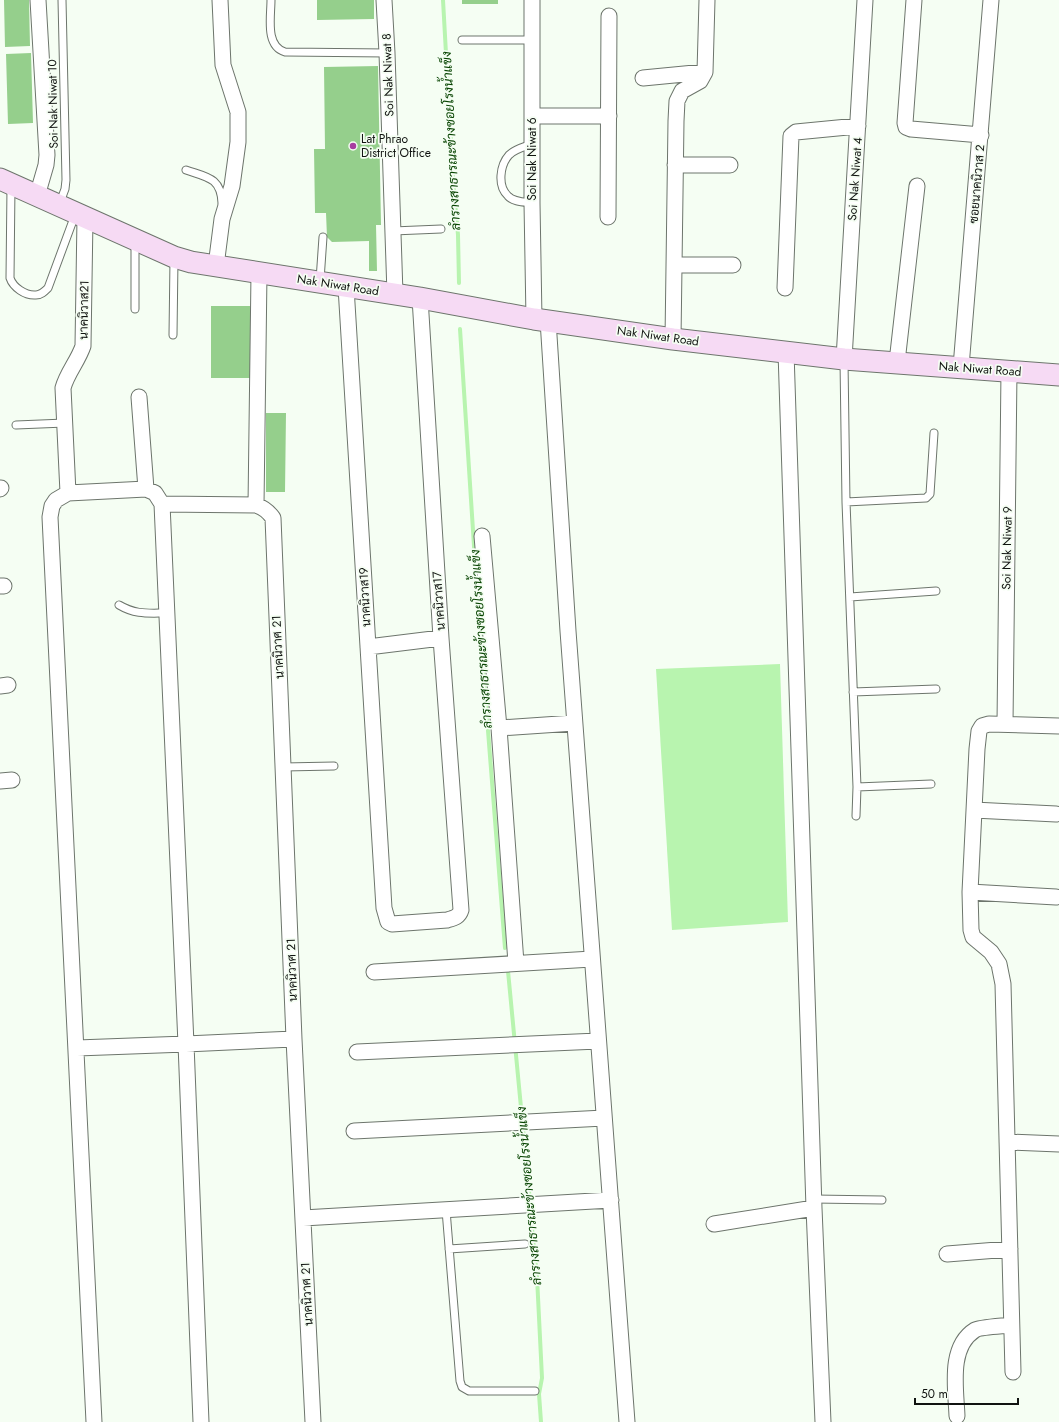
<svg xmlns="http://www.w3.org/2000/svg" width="1059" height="1422" font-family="Jost,Sarabun,sans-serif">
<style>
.water{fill:#b8f4af}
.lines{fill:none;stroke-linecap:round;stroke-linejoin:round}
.stream{stroke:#b8f4af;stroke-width:4}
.building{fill:#95cf8c}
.lane-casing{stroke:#6d756c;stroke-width:9}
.street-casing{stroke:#6d756c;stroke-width:17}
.secondary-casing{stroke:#6d756c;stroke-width:23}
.lane{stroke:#fff;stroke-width:7}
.street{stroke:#fff;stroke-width:15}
.secondary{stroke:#f6daf4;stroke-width:21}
.poi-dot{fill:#a73ea0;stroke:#f5fef3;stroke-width:1.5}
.labels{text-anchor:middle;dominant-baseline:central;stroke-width:3.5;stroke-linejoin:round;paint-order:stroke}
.street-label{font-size:12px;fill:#101310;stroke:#f5fef3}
.poi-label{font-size:12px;fill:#101310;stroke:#f5fef3;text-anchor:start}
.water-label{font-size:13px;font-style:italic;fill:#074400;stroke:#f5fef3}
</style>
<rect width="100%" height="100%" fill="#f5fef3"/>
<path class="water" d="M780,664L788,922L672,930L656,669Z"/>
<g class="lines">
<path class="stream" d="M443,0L453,179L458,235L459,283
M460,329L476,577L505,948
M508,971L530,1202
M530,1209L537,1277L542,1378L539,1394L541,1422"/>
</g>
<path class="building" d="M4,0H29L30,46L5,47Z
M317,0H374V19L317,20Z
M462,0H498V4H462Z
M31,53L33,123L8,124L6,54Z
M378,66L381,225H376L377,271H369V241L332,242L327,237L326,213H315L314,149H325L324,67Z
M211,306H250V378H211Z
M266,413H286L285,492H266Z"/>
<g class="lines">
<defs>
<path id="lane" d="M271,0C271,17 265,46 285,52L387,53
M462,40H532
M532,144C524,147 515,149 509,155C500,165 497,186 508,196C513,202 524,202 532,203
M186,170C206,177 221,177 222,203
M11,187L10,278C13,287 25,296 36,295C41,295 44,292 48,288L75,215
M59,205L65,189L66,180L62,0
M393,231L441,229
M135,242V309
M320,280L323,237
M173,335L174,259
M844,361L846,502L857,787L856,816
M16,425L65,423
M846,502L926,498L930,494L934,433
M850,597L936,591
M119,605C136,615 148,613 167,613
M853,692L936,689
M284,767L334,766
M857,787L931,784
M814,1199L882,1200
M446,1210L460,1381L462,1387L469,1391H535
M449,1249L525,1244"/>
<path id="street" d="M384,0L387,53L395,294
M532,0V203L534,319
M914,0L905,123L906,127L911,129L981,135
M643,78L705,72
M532,116H609
M675,165H730
M37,196L46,165L47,155L38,0
M608,217L609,16
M674,265H733
M216,266L222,219L232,186L238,142V112L223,65L220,0
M346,287L384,908L388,922L392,924L447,920C454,918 459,917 461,910L441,638L420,298
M785,288L791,136L796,132L858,126
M548,320L568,631L627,1422
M673,339L676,121L677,101L682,91L700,81L705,72L707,0
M786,352L814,1208L823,1422
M844,359L865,0
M897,362L917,186
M961,367L991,0
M139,397L146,489
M0,489L1,488
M68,493L63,388C67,373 78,361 83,346L85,218
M162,504L186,1044L201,1422
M256,505L259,273
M482,536L499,728L516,963
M0,586H4
M368,647L441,638
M0,686L8,685
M1005,724L1009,371
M499,728L574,723
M0,781L12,780
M974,810L1056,814
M970,892L1056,897
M374,972L592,959
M77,1048L186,1044L294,1039
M357,1052L598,1041
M354,1131L604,1118
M1007,1142L1059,1144
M303,1218L611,1200
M714,1224L814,1208
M947,1254L1010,1249
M1013,1372L1003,984L999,964L991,952L973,937L971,930L970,892L977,749L979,731L982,726L989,724L1059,726
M957,1416C956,1389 948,1347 975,1330C980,1327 1004,1326 1011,1325
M94,1422L50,517L52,506L56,500L68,493L146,489L155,493L162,504L256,505C264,508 268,511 273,518L294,1039L313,1422"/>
<path id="secondary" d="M0,179L174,257L191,262L420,298L534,319L673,339L844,359L1059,375"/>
</defs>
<use href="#lane" class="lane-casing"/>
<use href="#street" class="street-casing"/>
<use href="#secondary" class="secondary-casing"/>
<use href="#lane" class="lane"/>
<use href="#street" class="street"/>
<use href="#secondary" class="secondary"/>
</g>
<circle class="poi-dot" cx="353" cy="146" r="4"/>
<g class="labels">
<g class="street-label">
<text transform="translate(388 75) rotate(-92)">Soi Nak Niwat 8</text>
<text transform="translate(53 104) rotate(-91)">Soi Nak Niwat 10</text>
<text transform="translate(532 159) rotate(-90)">Soi Nak Niwat 6</text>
<text transform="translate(855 179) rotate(-86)">Soi Nak Niwat 4</text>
<text transform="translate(977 184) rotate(-85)">ซอยนาคนิวาส 2</text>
<text transform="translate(338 285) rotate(9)">Nak Niwat Road</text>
<text transform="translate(84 310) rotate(-89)">นาคนิวาส21</text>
<text transform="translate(658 336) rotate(8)">Nak Niwat Road</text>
<text transform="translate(980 369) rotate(4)">Nak Niwat Road</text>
<text transform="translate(1007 548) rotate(-89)">Soi Nak Niwat 9</text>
<text transform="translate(365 597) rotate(-93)">นาคนิวาส19</text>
<text transform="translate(439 601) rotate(-94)">นาคนิวาส17</text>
<text transform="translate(278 647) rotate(-93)">นาคนิวาศ 21</text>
<text transform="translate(292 970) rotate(-92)">นาคนิวาศ 21</text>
<text transform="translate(307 1294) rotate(-93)">นาคนิวาศ 21</text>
</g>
<g class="poi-label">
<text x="361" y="139">Lat Phrao<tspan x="361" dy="14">District Office</tspan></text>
</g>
<g class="water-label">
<text transform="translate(451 141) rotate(-93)">ลำรางสาธารณะข้างซอยโรงน้ำแข็ง</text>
<text transform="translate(481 639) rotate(-94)">ลำรางสาธารณะข้างซอยโรงน้ำแข็ง</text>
<text transform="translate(529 1196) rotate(-95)">ลำรางสาธารณะข้างซอยโรงน้ำแข็ง</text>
</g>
</g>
<path d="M915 1398v6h103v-6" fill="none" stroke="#101310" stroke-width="2"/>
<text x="921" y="1398" font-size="12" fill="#101310" stroke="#f5fef3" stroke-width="3" paint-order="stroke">50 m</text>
</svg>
